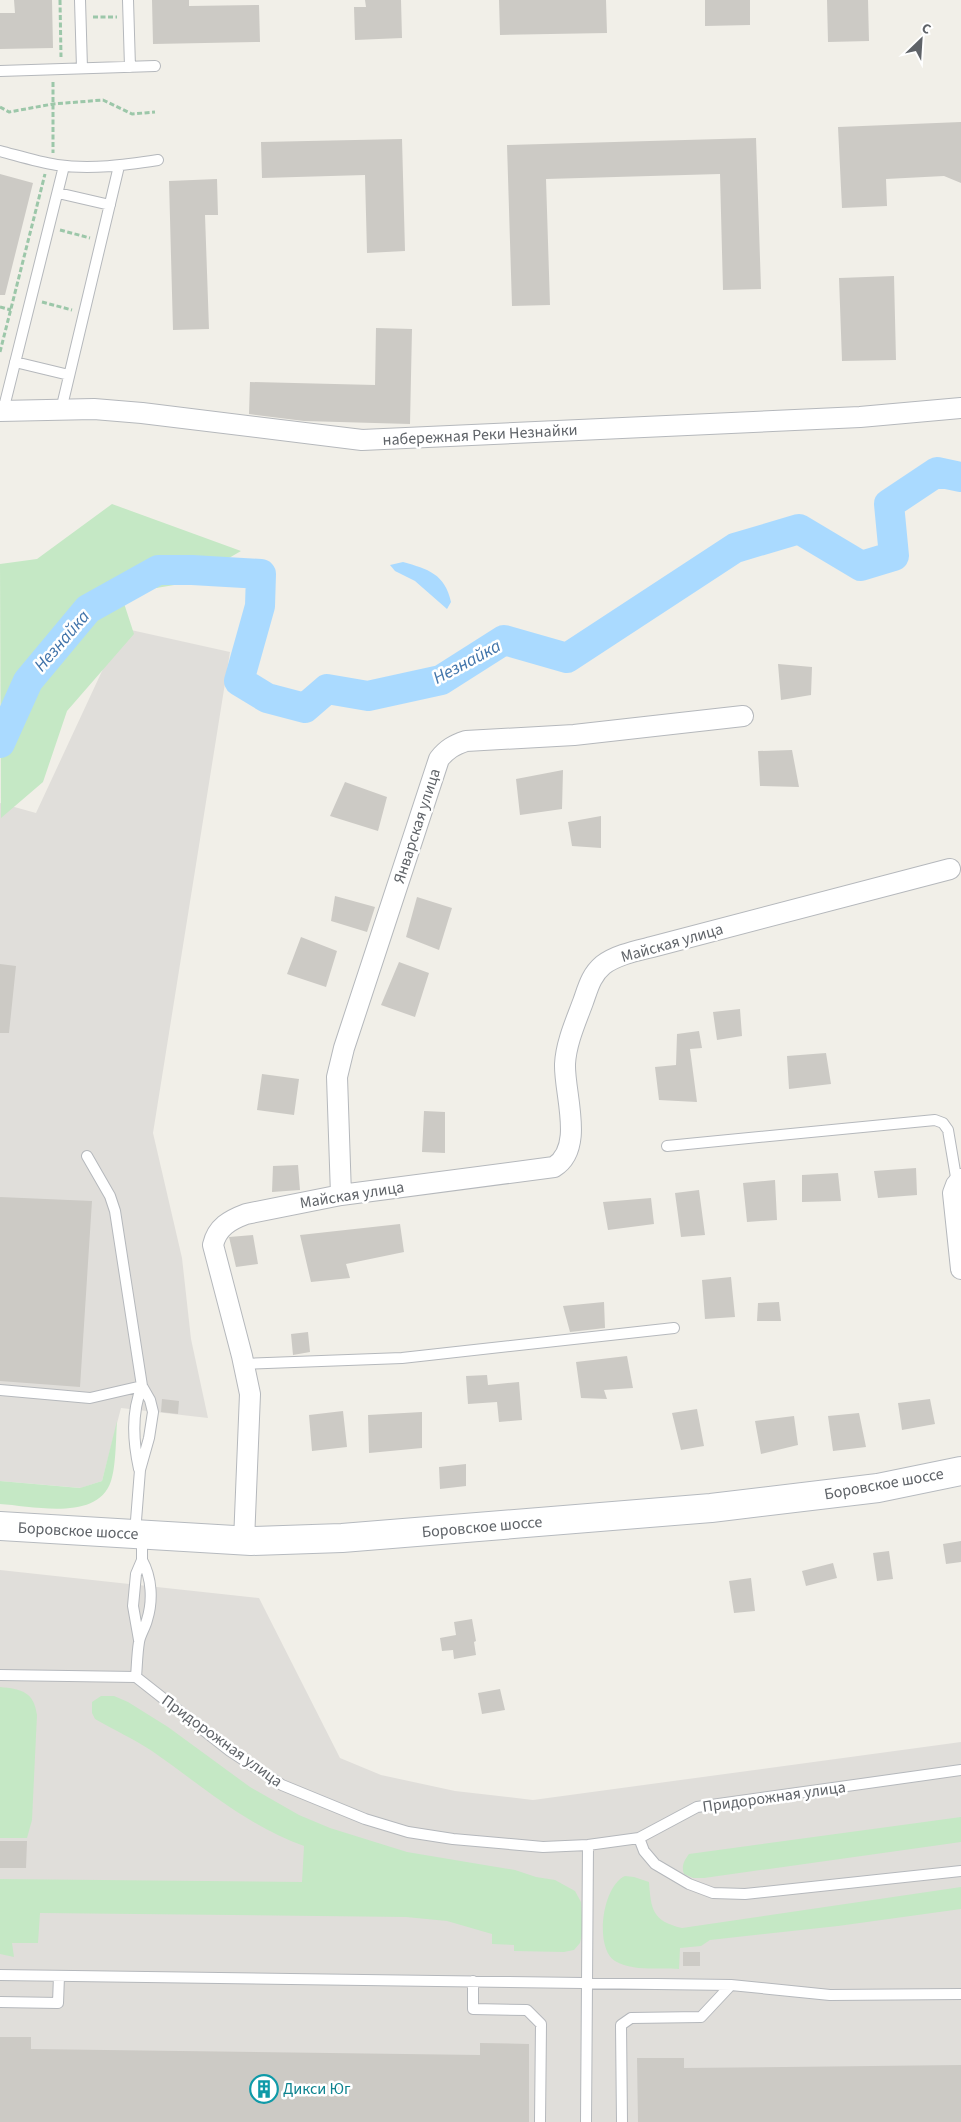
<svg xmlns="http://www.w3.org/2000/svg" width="961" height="2122" font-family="'Source Sans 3',sans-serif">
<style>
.industrial{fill:#e0deda}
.green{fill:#c5e8c5}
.water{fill:#aadaff}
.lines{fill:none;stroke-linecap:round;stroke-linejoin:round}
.river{stroke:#aadaff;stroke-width:30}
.building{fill:#cccac5}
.lane-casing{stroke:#b5b8bc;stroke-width:12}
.street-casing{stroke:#b5b8bc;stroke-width:22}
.secondary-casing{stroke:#b6babf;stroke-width:30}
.path{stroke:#9cc7a9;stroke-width:3;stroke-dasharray:5 2.5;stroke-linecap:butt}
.lane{stroke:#fff;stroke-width:10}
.street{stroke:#fff;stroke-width:20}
.secondary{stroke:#fff;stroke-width:28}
.labels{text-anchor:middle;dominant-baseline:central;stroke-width:5;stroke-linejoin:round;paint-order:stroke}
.street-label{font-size:16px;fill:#5f6368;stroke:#fff}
.culture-label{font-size:16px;fill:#0d838f;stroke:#fff;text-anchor:start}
.water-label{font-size:18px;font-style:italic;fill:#4174aa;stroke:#fff}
</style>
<rect width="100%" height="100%" fill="#f1efe8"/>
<path class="industrial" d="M122,628L230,652L153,1133L182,1258L191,1339L208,1418L121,1408L102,1481L81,1488L0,1481V803L36,813Z
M0,1570L259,1598L340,1758L381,1775L455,1791L533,1800L961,1742V2122H0Z"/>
<path class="green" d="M112,504L241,551L186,583L121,594L134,634L67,711L43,782L1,818L0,564L37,559Z
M117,1421C116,1437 116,1467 111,1481C98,1522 32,1506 0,1504V1481L80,1488L102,1481Z
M0,1687C22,1689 34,1692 37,1715L32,1820L27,1838H0Z
M101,1696H114L128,1702L168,1727L250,1787L299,1815L330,1828L407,1852L515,1870L536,1877L555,1880L575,1891L581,1902L583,1930L580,1943L574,1950L564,1952L514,1951V1945L492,1944V1934L447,1921L406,1917L40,1913L38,1943H12L14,1957L0,1954V1879L302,1882L304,1846C247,1826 201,1785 152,1751C134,1739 114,1730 95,1719L92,1713V1702Z
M961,1817V1842L704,1878H693L684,1874C681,1866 684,1861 689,1854Z
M625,1876L634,1877L649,1882C651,1909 652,1921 682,1928L961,1887V1909L838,1926L710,1940L701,1946L680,1948L679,1969C659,1967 633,1972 615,1961C594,1948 602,1886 625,1876Z"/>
<path class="water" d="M403,562C428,569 445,574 451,602L447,609L415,581L395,571L390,565Z"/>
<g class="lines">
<path class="river" d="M0,743L28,681L88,609L158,570H192L261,574L260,606L239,681L267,698L305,708L327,689L368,696L441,680L504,640L567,658L735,548L799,529L861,566L894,556L889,504L937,472L961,477"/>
</g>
<path class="building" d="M14,0H52L53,48L0,49V13H15Z
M152,0H189V6L259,5L260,42L153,44Z
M365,0H401L402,38L355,40L354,7H366Z
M499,0H606L607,33L500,35Z
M705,0H750V25L705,26Z
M827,0H868L869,41L828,42Z
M961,122V183L944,176L886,179L887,206L842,208L838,127Z
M756,138L761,289L723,290L720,174L546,179L550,305L512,306L507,145Z
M402,139L405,251L367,253L365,175L262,178L261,142Z
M0,174L33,183L5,295H0Z
M217,179L218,215H205L209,329L173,330L169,181Z
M894,276L896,360L842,361L839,278Z
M376,328L412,329L410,424L304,421L249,414L250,382L375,385Z
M778,664L812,667L811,695L781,700Z
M792,750L799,787L760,786L758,751Z
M563,770L562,809L520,815L516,779Z
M345,782L387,797L378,831L330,816Z
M601,816V848L572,846L568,822Z
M335,896L375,907L367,932L331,921Z
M417,897L452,908L439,950L406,937Z
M301,937L337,951L326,987L287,974Z
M399,962L429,973L415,1017L381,1005Z
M0,964L16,966L9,1033H0Z
M740,1009L742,1036L717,1040L713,1012Z
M699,1031L702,1048L690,1049L697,1102L659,1100L655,1067L676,1065L677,1034Z
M826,1053L831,1084L789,1089L787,1056Z
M262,1074L299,1079L294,1115L257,1110Z
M424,1111L445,1112V1153L422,1152Z
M298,1165L300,1190L272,1192L273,1166Z
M916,1168L917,1195L878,1198L874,1171Z
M838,1173L841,1201L802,1202V1175Z
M775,1180L777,1220L747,1222L743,1183Z
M699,1190L705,1235L681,1237L675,1193Z
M0,1197L92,1201L80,1387L0,1381Z
M651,1198L654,1224L608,1230L603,1202Z
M400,1224L404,1252L346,1264L350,1278L311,1282L300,1235Z
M253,1235L258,1264L236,1267L229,1237Z
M731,1277L735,1317L705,1319L702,1280Z
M604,1302L605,1328L570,1332L563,1306Z
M779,1302L781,1321H757L758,1303Z
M308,1332L310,1352L293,1355L291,1334Z
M627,1356L633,1388L604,1390L607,1399L581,1398L576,1362Z
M487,1375L488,1385L519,1382L522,1420L499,1422L497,1402L468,1404L466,1376Z
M162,1399L179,1401L178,1414L161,1412Z
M930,1399L935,1424L902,1430L898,1403Z
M697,1409L704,1446L681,1450L672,1413Z
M343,1411L347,1447L312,1451L309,1415Z
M422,1412V1448L369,1453L368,1415Z
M859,1413L866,1447L833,1451L828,1416Z
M794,1416L798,1445L761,1454L755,1421Z
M466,1464V1486L440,1489L439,1467Z
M961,1541V1562L946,1564L943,1544Z
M889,1551L893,1579L877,1581L873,1553Z
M833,1563L837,1578L806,1586L802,1571Z
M751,1578L755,1611L734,1613L729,1581Z
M472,1619L476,1641L474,1642L476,1655L454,1659L453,1650L442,1651L440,1638L456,1635L454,1622Z
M500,1689L505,1710L482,1714L478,1693Z
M0,1841H27L26,1868H0Z
M683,1952H700V1966H683Z
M0,2037H31V2049L480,2055V2043L529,2044V2122H0Z
M637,2058H684V2068L961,2065V2122H638Z"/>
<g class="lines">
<defs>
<path id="lane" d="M80,0L82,68
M128,0L130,67
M0,71L155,66
M0,151C19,156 38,162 57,165C91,170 125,165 158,160
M58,193L110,205
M15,362L69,375
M61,410L119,166
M3,411L64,166
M667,1146L935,1120L943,1123L948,1130L957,1183
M87,1156L110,1196L115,1211L142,1386L150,1400L153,1412L149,1438L140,1470L135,1533
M244,1364L402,1358L674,1328
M0,1390L90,1398L142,1386
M139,1469C133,1441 131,1413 142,1386
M139,1640L133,1606L136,1574L142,1560V1536
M0,1675L136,1677
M136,1677L230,1751L282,1785L365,1819L408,1832L453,1839L543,1847L588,1845L639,1838L697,1807L961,1770
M136,1677C137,1666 137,1654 139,1642C140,1635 145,1628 147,1620C153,1601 152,1578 142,1560
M639,1838L644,1851L655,1864L689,1884L713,1893L745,1894L961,1871
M0,1975L731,1985L830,1995L961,1994
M473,1981V2009L527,2010L541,2024L540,2122
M0,2002L58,2003L59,1976
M586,2122L588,1845
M622,2122L621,2025L631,2018L701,2017L731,1985"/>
<path id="street" d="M0,411L94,409L142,413L362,440L860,417L961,408
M961,1179L956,1185L953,1193L961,1269
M341,1195L337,1077L344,1048L439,759C447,749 454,745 466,741L574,735L743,716
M244,1541L250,1394L242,1356L213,1245C217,1227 230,1220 246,1214L341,1195L554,1167C585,1148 564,1094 565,1064C566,1043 576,1021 583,1002C588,988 591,975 603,965C616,955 636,951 652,947L950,869"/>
<path id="secondary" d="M0,1526L251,1541L342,1538L711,1508L878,1488L961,1471"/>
</defs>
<use href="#lane" class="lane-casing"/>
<use href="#street" class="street-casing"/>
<use href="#secondary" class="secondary-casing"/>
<path class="path" d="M60,0L61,57
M93,17H117
M53,82V153
M0,107L9,112L53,104L103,100L132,114L155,112
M60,230L90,238
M42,302L72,310
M0,307L11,310
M0,352L45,174"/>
<use href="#lane" class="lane"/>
<use href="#street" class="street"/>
<use href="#secondary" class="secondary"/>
</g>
<defs>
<symbol id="building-ring" viewBox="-11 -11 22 22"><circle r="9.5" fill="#fff" stroke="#0f9aa8" stroke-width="1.5"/><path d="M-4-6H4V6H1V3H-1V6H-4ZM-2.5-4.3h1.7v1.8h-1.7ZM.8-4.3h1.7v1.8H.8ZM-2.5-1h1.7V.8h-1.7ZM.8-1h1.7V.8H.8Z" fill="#0f9aa8"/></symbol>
</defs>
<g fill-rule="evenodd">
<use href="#building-ring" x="248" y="2073" width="32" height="32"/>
</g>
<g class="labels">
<g class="street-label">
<text transform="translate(480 435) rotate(-3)">набережная Реки Незнайки</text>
<text transform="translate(417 826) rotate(-72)">Январская улица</text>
<text transform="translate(672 943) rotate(-16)">Майская улица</text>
<text transform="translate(352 1195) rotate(-9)">Майская улица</text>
<text transform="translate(884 1484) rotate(-10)">Боровское шоссе</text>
<text transform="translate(482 1527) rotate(-5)">Боровское шоссе</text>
<text transform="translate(78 1531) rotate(3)">Боровское шоссе</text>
<text transform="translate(222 1741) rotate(36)">Придорожная улица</text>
<text transform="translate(774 1797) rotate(-8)">Придорожная улица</text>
</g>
<g class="culture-label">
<text x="283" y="2089">Дикси Юг</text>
</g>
<g class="water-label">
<text transform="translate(62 641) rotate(-49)">Незнайка</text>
<text transform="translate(467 662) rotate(-28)">Незнайка</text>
</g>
</g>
<g transform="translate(921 40) rotate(25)" stroke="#ffffff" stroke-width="4" paint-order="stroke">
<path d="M0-4L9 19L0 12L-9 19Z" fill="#5f6368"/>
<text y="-8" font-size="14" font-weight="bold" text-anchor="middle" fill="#5f6368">С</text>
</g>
</svg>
